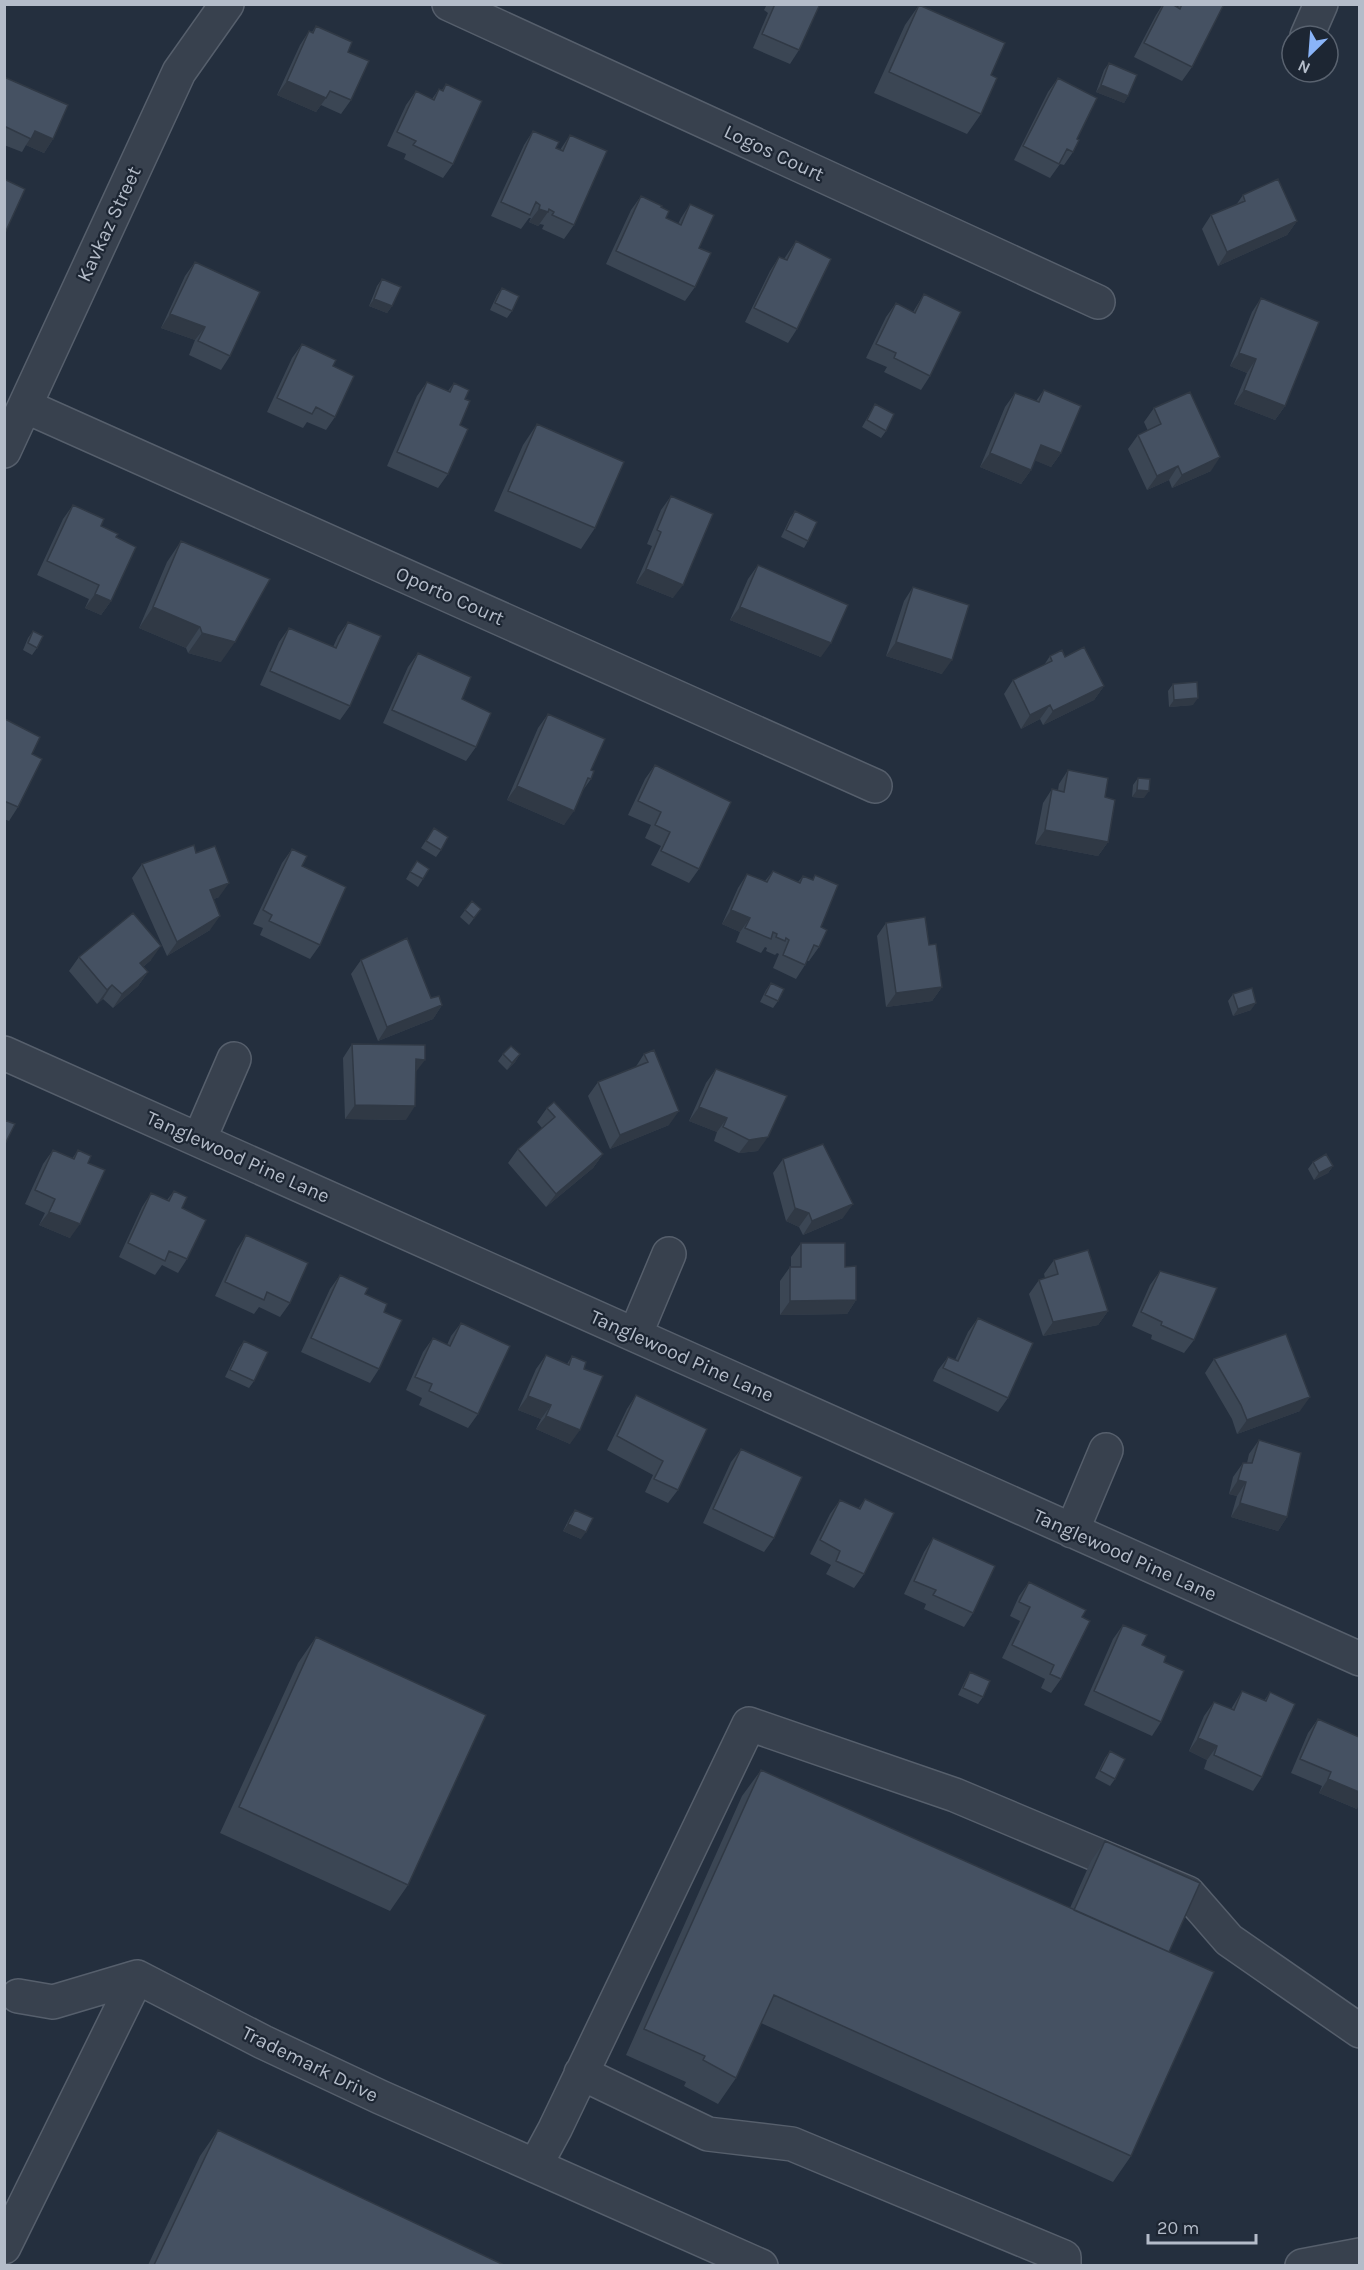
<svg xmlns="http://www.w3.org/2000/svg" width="1364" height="2270" font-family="Karla,sans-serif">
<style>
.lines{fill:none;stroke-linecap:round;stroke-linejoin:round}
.minor-casing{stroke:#565f6c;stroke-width:36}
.minor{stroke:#38414e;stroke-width:33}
.wall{fill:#3b4654}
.shaded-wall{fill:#303945}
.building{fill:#455162;stroke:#303945;stroke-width:1.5}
.labels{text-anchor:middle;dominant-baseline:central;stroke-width:4.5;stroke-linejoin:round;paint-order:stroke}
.street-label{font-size:20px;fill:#b4bcc9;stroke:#1d2633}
</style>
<rect width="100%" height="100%" fill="#242f3e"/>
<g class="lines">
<defs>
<path id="minor" d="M449,4L1098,302
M1307,36L1321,4
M25,406L875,786
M4,451L179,72L227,4
M4,1053L1360,1659
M199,1140L234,1059
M635,1335L669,1254
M1072,1531L1106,1450
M18,1996L53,2002L137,1977
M581,2073L708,2134L792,2144L1064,2257V2266
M535,2166L555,2129L749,1724L955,1795L1188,1893L1229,1940L1360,2031
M4,2247L137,1977L263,2042L380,2097L761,2266
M1302,2266L1360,2255"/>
</defs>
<use href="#minor" class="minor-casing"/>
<use href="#minor" class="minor"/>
</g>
<path class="wall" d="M767,4H820L799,50L790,64L753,48L768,13L764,10Z
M1163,4H1172L1178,8L1179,4H1224L1192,67L1182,81L1134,57L1156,15Z
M919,5L991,75L981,114L967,134L874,93L905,25Z
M316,26L348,52L351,100L341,114L321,105L316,112L277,95L300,45L309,31L312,32Z
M1109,63L1128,96L1124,103L1096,92L1104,70Z
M4,77L53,139L44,153L26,145L22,152L4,145Z
M1058,78L1077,139L1073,152L1064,165L1060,164L1050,178L1014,160L1048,92Z
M446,84L453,164L443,178L404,159L406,154L387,146L406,105L416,91L432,99L439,89L442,90Z
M533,131L556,148L560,150L570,135L574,225L564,239L542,229L544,225L540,224L538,226L529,222L531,218H529L521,229L491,216L524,145Z
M1243,195L1297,221L1287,235L1218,266L1202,229L1211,215L1236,205Z
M641,196L666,218L678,224L681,218L690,204L699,248L695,287L685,301L606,264L631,210Z
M796,241L797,329L788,343L745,322L770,271L779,257L784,259Z
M195,262L230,356L221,370L189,355L195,340L161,328L185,276Z
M382,279L392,306L387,313L369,306L377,286Z
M502,288L512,311L507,318L490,310L497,295Z
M924,294L930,376L921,390L884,372L887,367L866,358L886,317L896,303L913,312Z
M1261,298L1285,406L1275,420L1234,404L1247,373L1230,366L1252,312Z
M302,344L333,366L335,417L326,430L307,422L303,428L267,412L292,358Z
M427,382L448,391L454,383L465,399L448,474L438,488L387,466L417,396Z
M1044,390L1061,453L1051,467L1035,460L1031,470L1021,484L980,467L1005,407L1015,393L1036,401Z
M875,404L886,431L881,438L862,427Z
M1154,408L1211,471L1172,488L1169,480L1147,490L1128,449L1138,435L1148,431L1144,422Z
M537,424L595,528L581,549L494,511L523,445Z
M671,496L673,598L636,583L652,546L647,544L661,510Z
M73,505L116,537L111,601L101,615L85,608L89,599L37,575L63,519Z
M795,511L808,541L804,548L781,537L790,518Z
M181,541L221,662L188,653L186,648L139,628L167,562Z
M758,565L821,657L730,620L748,579Z
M913,587L942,674L886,656L904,601Z
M348,622L350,706L340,720L260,685L279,642L289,628L333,647L338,636Z
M33,631L37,648L32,655L23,650L28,638Z
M418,653L462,699L476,747L466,761L383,723L408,667Z
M1050,656L1104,686L1094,700L1043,725L1040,719L1021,729L1004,694L1013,680L1044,665Z
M1173,684L1193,705L1169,707L1168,691Z
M548,714L591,770V779L581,793L564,825L507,800L538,728Z
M4,720L32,754L18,807L9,821L4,819Z
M655,765L699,869L689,883L651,865L661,846L645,838L651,825L628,815L645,779Z
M1068,770L1105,797L1108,842L1098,856L1035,844L1043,803L1052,789L1058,790L1059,784Z
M1138,778L1144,798L1132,797L1133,785Z
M434,828L441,850L436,857L421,848Z
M292,849L320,945L310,959L260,935L263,928L253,924L282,863Z
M196,853L219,897L214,899L210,930L167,956L132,878L142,864Z
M417,861L423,879L418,887L406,879Z
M773,871L798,882L803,876L812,880L815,875L821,927L819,947L809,961H807L805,965L796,979L773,968L779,954L777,953L775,955L766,951L767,948L765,947L761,953L736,942L740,932L722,924L738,888L747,874L765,881Z
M472,901L481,909L469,925L460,917Z
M886,923L929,945L942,987L932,1001L886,1007L877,936Z
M79,957L151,960L143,967L148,972L138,986L113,1008L103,999L97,1004L69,971Z
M361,960L431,998L442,1005L433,1019L378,1041L351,974Z
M771,983L778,1001L773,1008L760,1002L766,990Z
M1233,994L1251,1010L1233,1016L1228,1001Z
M352,1044L406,1120L345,1119L343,1058Z
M654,1050L669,1125L610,1149L588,1096L598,1082L635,1068L644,1054Z
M503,1054H520L515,1062L507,1070L498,1061Z
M716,1069L758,1151L739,1153L714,1141L717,1132L689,1121L706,1083Z
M547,1108L603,1154L593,1168L546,1207L508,1163L518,1149L542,1128L537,1122Z
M53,1150L72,1159L78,1150L88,1163L70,1238L39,1225L45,1213L25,1204L43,1164Z
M783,1159L843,1218L803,1235L799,1227L786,1221L773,1173Z
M1313,1162L1333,1166L1328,1173L1314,1180L1308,1169Z
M174,1191L182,1208L187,1259L178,1273L162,1265L155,1275L119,1257L142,1207L151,1193L167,1200Z
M246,1235L290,1303L280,1317L259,1307L254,1314L215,1296L237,1249Z
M801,1243L845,1267L856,1300L847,1314L780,1315V1281L790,1267H791V1257Z
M1054,1260L1108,1311L1098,1325L1043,1336L1029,1294L1039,1280L1045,1278L1044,1274Z
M1160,1271L1194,1340L1184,1353L1151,1339L1152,1335L1132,1326L1150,1285Z
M340,1275L365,1294L384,1312L379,1369L370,1383L301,1352L330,1289Z
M978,1318L1008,1398L998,1412L933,1381L938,1370L948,1357L955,1360L968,1332Z
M461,1323L478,1414L468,1428L419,1405L422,1398L406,1390L423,1352L433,1338L447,1345L451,1336Z
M244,1341L254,1381L249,1388L225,1377L239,1348Z
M546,1355L567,1364L572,1356L584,1369L570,1444L536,1429L541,1419L518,1410L536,1369Z
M1214,1359L1300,1411L1237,1434L1232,1419L1205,1373Z
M636,1395L678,1490L668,1503L645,1492L653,1475L607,1450L627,1409Z
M1259,1440L1287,1517L1278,1531L1231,1517L1237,1496L1229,1494L1233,1477L1243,1463H1247L1249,1454Z
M741,1449L774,1538L764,1552L703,1523L731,1462Z
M865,1499L864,1574L854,1588L826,1574L831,1565L810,1554L830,1514L840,1500L858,1509Z
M575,1510L581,1539L563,1531L570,1517Z
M933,1538L973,1613L964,1627L924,1609L926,1604L904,1594L924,1552Z
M1029,1582L1082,1617L1061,1679L1051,1693L1041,1688L1045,1679L1002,1658L1020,1621L1010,1616L1019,1596Z
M1123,1625L1142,1645L1164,1662L1161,1722L1152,1736L1084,1705L1113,1639Z
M316,1637L408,1885L390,1911L220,1833L298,1663Z
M970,1672L983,1697L978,1704L958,1695L966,1679Z
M1242,1691L1264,1701L1270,1692L1262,1777L1253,1791L1204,1769L1207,1760L1189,1751L1204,1716L1214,1702L1231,1709Z
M1318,1719L1357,1809L1319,1793L1322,1786L1291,1773L1308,1733Z
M1110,1751L1115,1779L1110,1786L1095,1778L1105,1758Z
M761,1770L1070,1908L1091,1861L1105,1841L1169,1952L1131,2156L1113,2182L761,2023L736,2078L718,2104L684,2086L686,2082L626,2055L742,1796Z
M218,2130L504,2265H148L200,2156Z"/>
<path class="shaded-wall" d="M287,81L326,98L316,112L277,95Z
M1101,85L1128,96L1124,103L1096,92Z
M35,131L53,139L44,153L26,145Z
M539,209L548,212L538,226L529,222Z
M1297,221L1287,235L1218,266L1227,252Z
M374,299L392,306L387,313L369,306Z
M170,314L205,327L195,340L161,328Z
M1239,353L1256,359L1247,373L1230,366Z
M1244,390L1285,406L1275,420L1234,404Z
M1041,445L1061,453L1051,467L1031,459Z
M990,453L1031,470L1021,484L980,467Z
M1220,457L1211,471L1172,488L1182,475Z
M1178,466L1169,480L1147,490L1157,476Z
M646,569L683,585L673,598L636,583Z
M95,594L111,601L101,615L85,608Z
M153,607L200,627L186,648L139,628Z
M740,607L831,643L821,657L730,620Z
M202,633L235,642L221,662L188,653Z
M896,642L952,660L942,674L886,656Z
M1104,686L1094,700L1043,725L1053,711Z
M1198,698L1193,705L1169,707L1174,700Z
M1050,705L1040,719L1021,729L1030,715Z
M517,786L574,811L564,825L507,800Z
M1137,790L1149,791L1144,798L1132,797Z
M1045,830L1108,842L1098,856L1035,844Z
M229,883L219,897L200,904L210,890Z
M731,910L750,918L740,932L722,924Z
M220,916L210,930L167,956L177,942Z
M161,946L151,960L131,977L140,963Z
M148,972L138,986L113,1008L122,994Z
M112,985L103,999L97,1004L107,990Z
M942,987L932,1001L886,1007L896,993Z
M1256,1003L1251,1010L1233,1016L1238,1009Z
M442,1005L433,1019L378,1041L387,1027Z
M520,1054L515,1062L507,1070L512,1063Z
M416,1059L425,1060L415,1073Z
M355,1105L415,1106L406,1120L345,1119Z
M699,1107L727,1118L717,1132L689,1121Z
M679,1111L669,1125L610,1149L620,1135Z
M768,1137L758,1151L739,1153L749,1140Z
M603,1154L593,1168L546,1207L556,1194Z
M1333,1166L1328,1173L1314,1180L1319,1173Z
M853,1204L843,1218L803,1235L812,1221Z
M795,1208L809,1213L799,1227L786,1221Z
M49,1212L80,1224L70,1238L39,1225Z
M856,1300L847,1314L780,1315L790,1301Z
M1108,1311L1098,1325L1043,1336L1053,1322Z
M528,1396L551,1405L541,1419L518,1410Z
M1310,1397L1300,1411L1237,1434L1247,1420Z
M546,1416L580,1430L570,1444L536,1429Z
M1238,1480L1246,1482L1237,1496L1229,1494Z
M1240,1503L1287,1517L1278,1531L1231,1517Z
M568,1524L586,1532L581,1539L563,1531Z
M1198,1738L1217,1746L1207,1760L1189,1751Z
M1328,1779L1359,1792V1805L1357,1809L1319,1793Z"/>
<path class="building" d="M775,4H820L799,50L762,34Z
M1164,4H1172L1180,9L1182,4H1224L1192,67L1144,43Z
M919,5L1005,43L991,75L997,78L981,114L889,72Z
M316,26L352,42L348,52L369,61L351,100L330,91L326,98L287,81L309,31L313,33Z
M1109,63L1137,75L1128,96L1101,85Z
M4,77L68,105L53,139L35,131L31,139L4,126Z
M1058,78L1097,98L1077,139L1079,140L1073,152L1067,149L1059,164L1023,146Z
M446,84L482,101L453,164L413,145L416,141L397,132L416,91L434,100L439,89L443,91Z
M533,131L559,142L556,148L563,151L570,135L607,151L574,225L552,215L554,212L549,209L548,212L539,209L540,205L536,202L530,215L501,202Z
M4,179L25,189L5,233H4Z
M1278,179L1297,221L1227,252L1211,215L1245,201L1243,195Z
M641,196L662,206L661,207L669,211L666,218L681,225L690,204L714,215L699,248L711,253L695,287L616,251Z
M796,241L831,259L797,329L754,308L779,257L787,260Z
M195,262L260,292L230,356L198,341L205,327L170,314Z
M382,279L401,287L392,306L374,299Z
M502,288L519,296L512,311L495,303Z
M924,294L961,312L930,376L894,358L896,353L876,344L896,303L915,313Z
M1261,298L1319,322L1285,406L1244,390L1256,359L1239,353Z
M302,344L336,360L333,366L354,376L335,417L316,407L312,414L277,398Z
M427,382L450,392L454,383L469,390L465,399L470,401L460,425L468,429L448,474L397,452Z
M1044,390L1081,406L1061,453L1041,445L1031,470L990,453L1015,393L1039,402Z
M1190,392L1220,457L1182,475L1178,466L1157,476L1138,435L1161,424L1154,408Z
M875,404L894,414L886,431L867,420Z
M537,424L624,462L595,528L508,491Z
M671,496L713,514L683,585L646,569L661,532L657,530Z
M73,505L104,519L101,526L118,534L116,537L136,547L111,601L95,594L99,585L47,561Z
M795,511L817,522L808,541L786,530Z
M181,541L270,579L235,642L202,633L200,627L153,607Z
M758,565L848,605L831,643L740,607Z
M913,587L969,605L952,660L896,642Z
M348,622L381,636L350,706L270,671L289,628L336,648Z
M33,631L43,636L37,648L28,643Z
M1084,647L1104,686L1053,711L1050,705L1030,715L1013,680L1052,661L1050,656L1062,650L1065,657Z
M418,653L471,677L462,699L491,713L476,747L392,710Z
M1197,682L1198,698L1174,700L1173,684Z
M548,714L605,739L591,770L594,771L591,779L588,778L574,811L517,786Z
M5,719L40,737L32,754L42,759L18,807L4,801V721Z
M655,765L731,802L699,869L661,851L670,832L655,825L661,812L638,801Z
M1068,770L1108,778L1105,797L1115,800L1108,842L1045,830L1052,789L1064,792Z
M1138,778L1150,779L1149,791L1137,790Z
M434,828L448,837L441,850L426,841Z
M194,845L196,853L215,846L229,883L210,890L220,916L177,942L142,864Z
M292,849L307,856L302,866L346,887L320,945L269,921L272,915L263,910Z
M417,861L429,869L423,879L410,872Z
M773,871L800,883L803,876L813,880L815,875L838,885L821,927L827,930L819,947L814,945L805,965L783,955L789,940L786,938L785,941L776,937L777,934L773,932L771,939L745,928L750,918L731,910L747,874L767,882Z
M472,901L481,909L474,918L465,910Z
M133,913L161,946L140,963L148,972L122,994L112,985L107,990L79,957Z
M925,917L929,945L936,944L942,987L896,993L886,923Z
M407,938L431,998L439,996L442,1005L387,1027L361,960Z
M771,983L784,989L778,1001L765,995Z
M1252,988L1256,1003L1238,1009L1233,994Z
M352,1044L425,1045V1060L416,1059L415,1106L355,1105Z
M511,1046L520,1054L512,1063L503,1054Z
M654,1050L679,1111L620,1135L598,1082L648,1062L644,1054Z
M716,1069L787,1096L768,1137L749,1140L723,1127L727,1118L699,1107Z
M554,1102L603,1154L556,1194L518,1149L555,1117L547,1108Z
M4,1120L15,1124L4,1146Z
M823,1144L853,1204L812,1221L809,1213L795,1208L783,1159Z
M53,1150L74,1159L78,1150L91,1156L88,1163L105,1170L80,1224L49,1212L55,1199L35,1190Z
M1326,1154L1333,1166L1319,1173L1313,1162Z
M174,1191L187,1197L182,1208L206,1220L187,1259L169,1251L165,1261L128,1243L151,1193L169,1201Z
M246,1235L308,1263L290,1303L267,1292L264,1300L225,1282Z
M801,1243H845V1267L856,1266V1300L790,1301V1267H801Z
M1088,1250L1108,1311L1053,1322L1039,1280L1058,1274L1054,1260Z
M1160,1271L1217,1288L1194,1340L1161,1325L1162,1322L1141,1312Z
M340,1275L368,1288L365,1294L387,1304L384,1312L402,1320L379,1369L311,1338Z
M978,1318L1033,1343L1008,1398L943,1368L948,1357L958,1361Z
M461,1323L510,1346L478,1414L429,1391L432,1384L415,1377L433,1338L450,1346Z
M1286,1334L1310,1397L1247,1420L1241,1405L1214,1359Z
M244,1341L268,1352L254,1381L230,1370Z
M546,1355L569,1365L572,1356L586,1362L584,1369L603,1376L580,1430L546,1416L551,1405L528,1396Z
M636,1395L707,1429L678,1490L654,1479L663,1461L617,1436Z
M1259,1440L1301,1453L1287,1517L1240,1503L1246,1482L1238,1480L1243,1463H1252Z
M741,1449L802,1477L774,1538L713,1509Z
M865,1499L894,1513L864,1574L836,1561L840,1551L820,1540L840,1500L860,1509Z
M575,1510L593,1518L586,1532L568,1524Z
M933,1538L995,1566L973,1613L933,1595L936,1590L914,1581Z
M1029,1582L1086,1610L1082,1617L1090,1621L1061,1679L1050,1674L1054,1665L1012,1645L1030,1607L1019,1602Z
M1123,1625L1147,1635L1142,1645L1166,1656L1164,1662L1184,1671L1161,1722L1094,1691Z
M316,1637L486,1715L408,1885L239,1807Z
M970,1672L990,1681L983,1697L963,1688Z
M1242,1691L1266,1701L1270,1692L1295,1704L1262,1777L1214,1755L1217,1746L1198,1738L1214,1702L1234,1710Z
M1318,1719L1359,1737V1792L1328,1779L1331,1772L1300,1759Z
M1110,1751L1125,1759L1115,1779L1100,1771Z
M761,1770L1214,1972L1131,2156L774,1995L736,2078L703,2060L705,2056L644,2029Z
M1105,1841L1200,1883L1169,1952L1074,1910Z
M218,2130L504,2265H154Z"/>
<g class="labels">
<g class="street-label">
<text transform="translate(774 153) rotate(25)">Logos Court</text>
<text transform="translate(109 224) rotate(-65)">Kavkaz Street</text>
<text transform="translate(450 596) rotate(24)">Oporto Court</text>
<text transform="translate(238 1157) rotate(24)">Tanglewood Pine Lane</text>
<text transform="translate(682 1356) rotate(24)">Tanglewood Pine Lane</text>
<text transform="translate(1125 1555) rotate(24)">Tanglewood Pine Lane</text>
<text transform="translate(310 2064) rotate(26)">Trademark Drive</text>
</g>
</g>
<rect width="1364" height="2270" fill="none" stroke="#b4bcc9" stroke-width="12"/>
<g transform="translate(1310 54) rotate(205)"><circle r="28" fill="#1d2633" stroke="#59626f" stroke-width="1.5"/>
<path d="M0-4.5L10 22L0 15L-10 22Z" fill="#8ab4f8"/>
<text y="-9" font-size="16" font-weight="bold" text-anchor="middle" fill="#b4bcc9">N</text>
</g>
<path d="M1148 2234v9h108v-9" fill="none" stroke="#b4bcc9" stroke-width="3"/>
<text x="1157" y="2234" font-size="18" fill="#b4bcc9" stroke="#1d2633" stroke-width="4.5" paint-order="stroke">20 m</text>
</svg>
